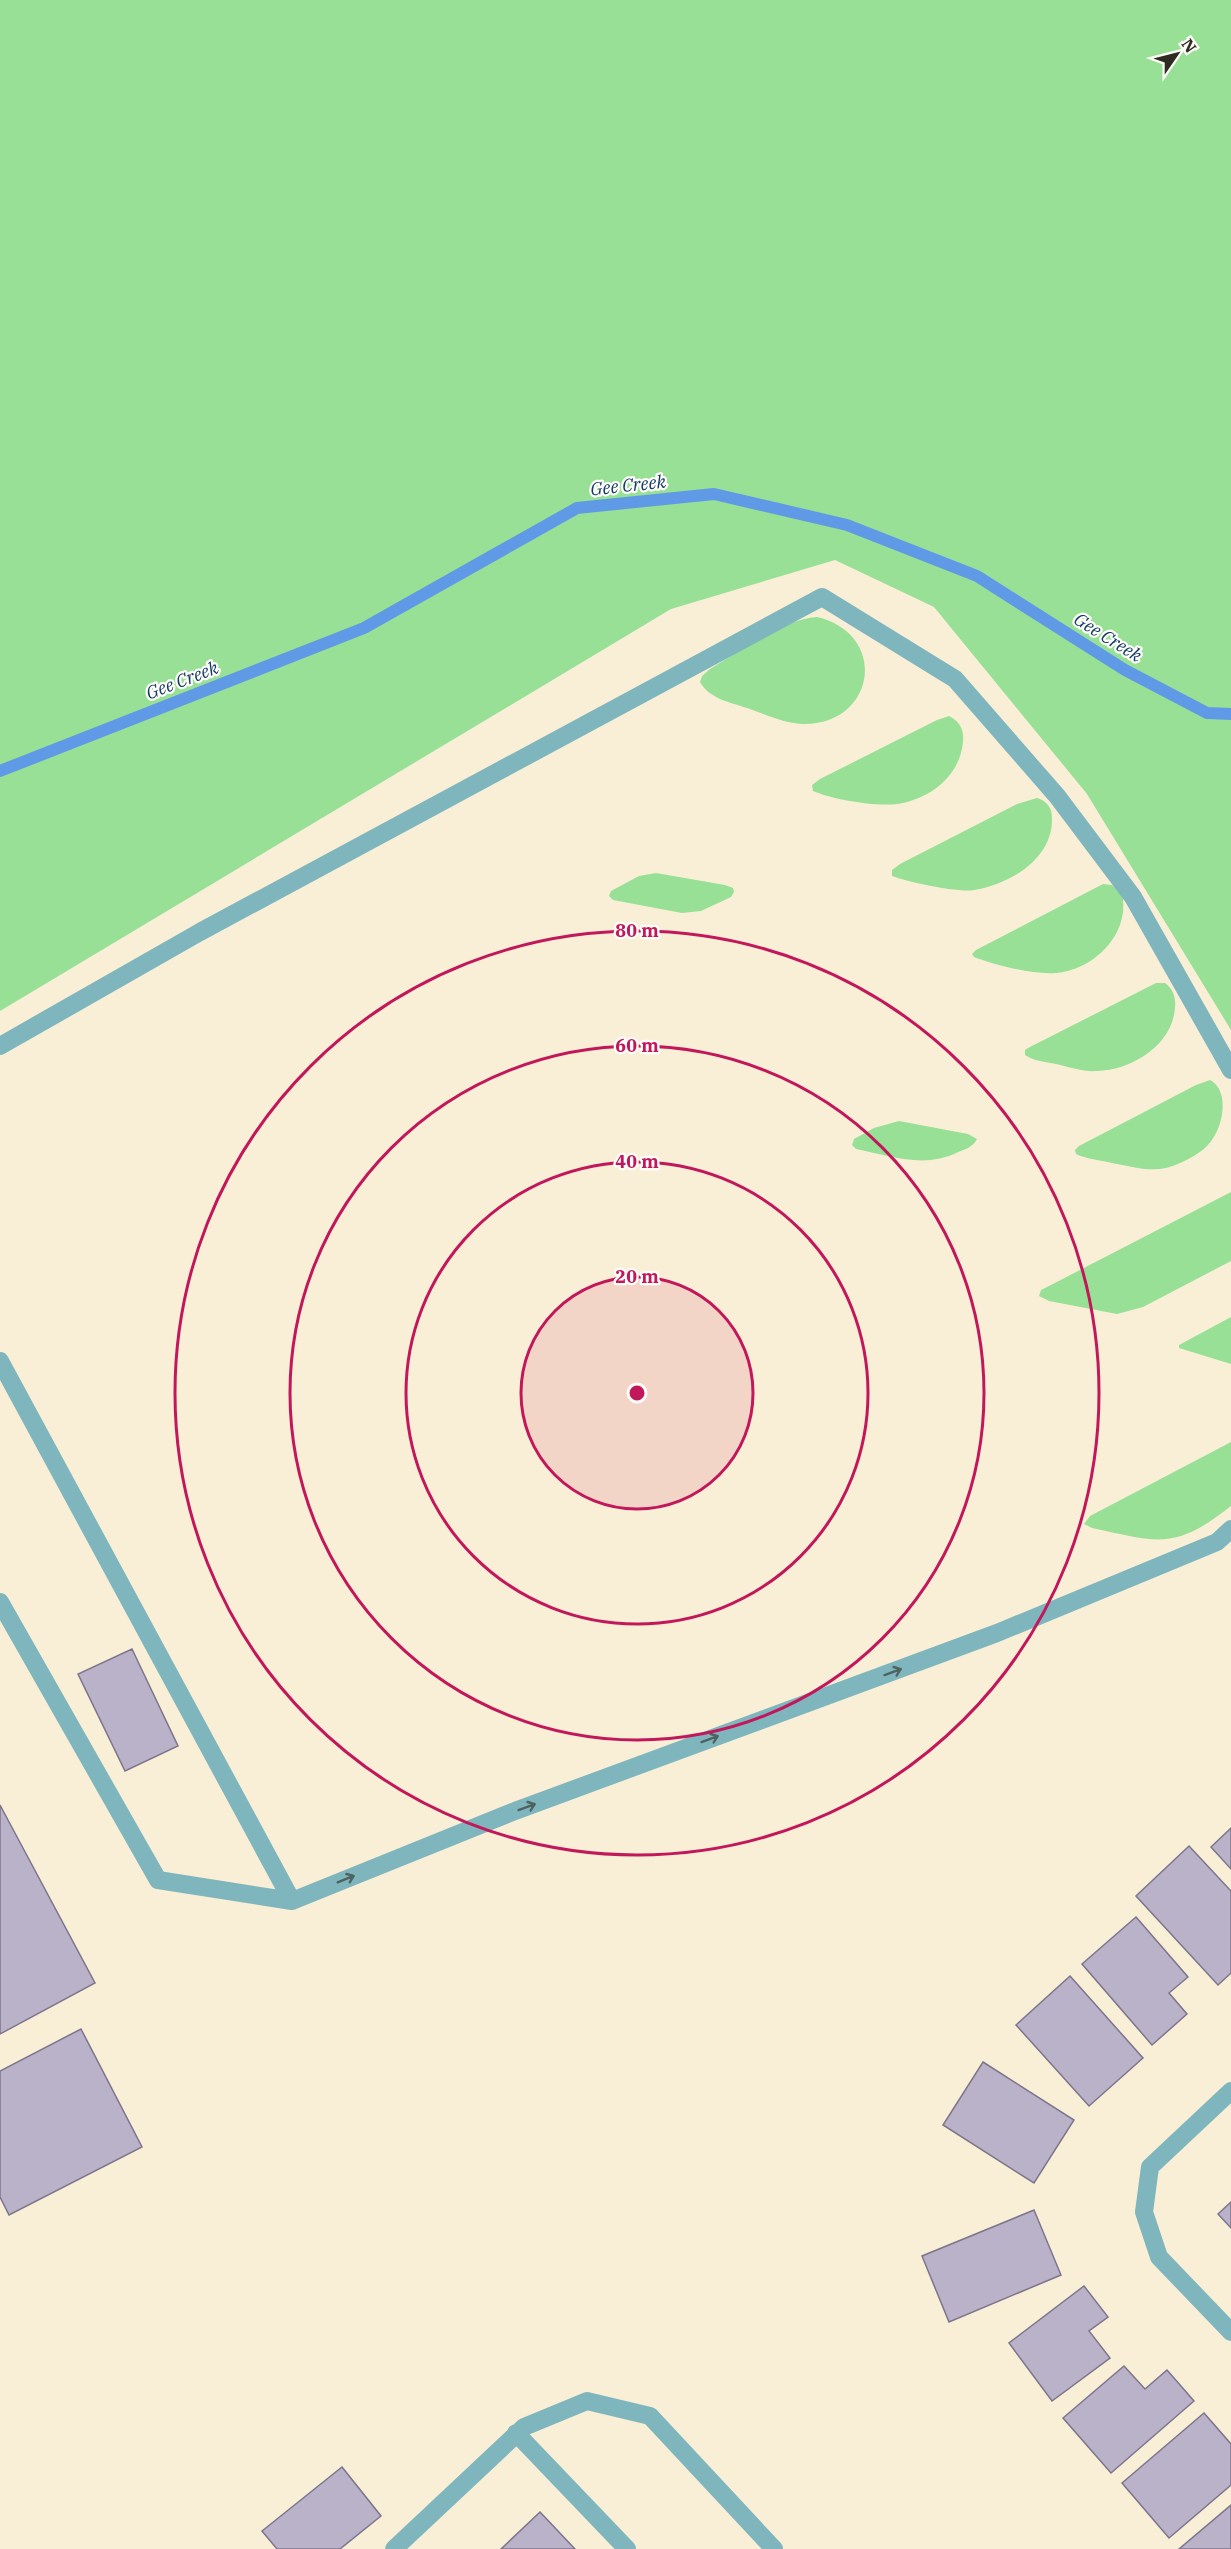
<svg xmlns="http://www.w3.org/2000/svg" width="1231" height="2549" font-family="'IBM Plex Serif',serif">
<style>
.green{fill:#97e096}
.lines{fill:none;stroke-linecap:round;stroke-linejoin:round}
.stream{stroke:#609ae7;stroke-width:12}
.building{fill:#b9b2c9;stroke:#7c758b;stroke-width:1.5}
.lane{stroke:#7fb6be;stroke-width:18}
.street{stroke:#7fb6be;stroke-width:18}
.oneway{stroke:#4e6360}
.ring{fill:none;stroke:#c2185b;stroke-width:3}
.labels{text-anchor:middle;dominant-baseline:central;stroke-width:4.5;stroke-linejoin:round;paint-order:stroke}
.water-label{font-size:18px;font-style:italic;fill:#123a6a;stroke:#fffdf8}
.centre{fill:#c2185b;stroke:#fffdf8;stroke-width:3}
.ring-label{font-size:18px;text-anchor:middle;font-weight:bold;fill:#c2185b;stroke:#fffdf8;stroke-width:4.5;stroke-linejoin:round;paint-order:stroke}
</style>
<rect width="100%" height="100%" fill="#f9efd7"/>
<path class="green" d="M0,0H1231V1030L1087,794L934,607L835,560L671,609L0,1011Z
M817,617C889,634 876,724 804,724C785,724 765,714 747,708C729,702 710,699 700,682L702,676L710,669C741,651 781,620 817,617Z
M949,716C960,722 964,729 963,742C960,774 934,796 903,803C881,808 834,800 813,791L812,785L820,779L937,720Z
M1037,798C1047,801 1052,808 1052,818C1053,859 1010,884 974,890C958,893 908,882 892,876V870L900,864L1017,804Z
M656,873L725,885L733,888L734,892L731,897L701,911L682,913L613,900L609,896L611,891L639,876Z
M1103,884L1112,885L1122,894C1131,933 1094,970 1056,973C1033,975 995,965 974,957L972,954L976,950Z
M1156,983H1165C1173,989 1176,997 1175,1007C1173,1045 1132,1070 1097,1071C1083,1072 1069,1067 1056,1064C1045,1062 1034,1061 1025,1055V1050L1028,1048Z
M1210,1080C1231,1091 1223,1131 1207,1146C1198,1155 1179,1165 1166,1168C1148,1172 1130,1166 1112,1163C1100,1160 1086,1159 1076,1154L1075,1150L1079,1146L1196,1085Z
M899,1121L968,1134L977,1139C973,1147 966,1149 958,1152C925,1169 891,1156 856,1149L852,1145L854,1139L874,1128Z
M1231,1192V1261L1143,1307L1117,1314L1049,1301L1039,1296L1041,1290L1049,1286Z
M1231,1317V1364L1179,1348V1345Z
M1231,1442V1506C1174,1551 1158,1542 1092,1528L1084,1524L1090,1516Z"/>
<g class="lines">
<path class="stream" d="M0,771L364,628L577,508L714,494L847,525L977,576L1125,670L1207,713L1231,714"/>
</g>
<path class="building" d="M132,1649L178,1746L125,1771L78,1674Z
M0,1805L95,1983L0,2034Z
M1231,1828V1869L1211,1847Z
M1189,1846L1231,1891V1973L1218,1985L1136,1896Z
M1136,1917L1188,1977L1169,1993L1187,2014L1152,2045L1082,1964Z
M1070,1976L1143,2058L1089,2106L1016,2025Z
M81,2029L142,2147L9,2215L0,2197V2071Z
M983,2062L1074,2120L1034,2183L943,2125Z
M1231,2202V2228L1218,2214Z
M1034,2210L1061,2275L949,2322L922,2256Z
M1084,2286L1108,2317L1089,2331L1110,2358L1052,2401L1009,2343Z
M1124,2366L1145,2389L1167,2370L1194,2401L1111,2473L1063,2418Z
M1204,2413L1231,2444V2485L1169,2538L1122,2483Z
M342,2467L381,2516L340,2549H277L262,2531Z
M1231,2505V2549H1179Z
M540,2512L575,2549H501Z"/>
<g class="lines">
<path class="lane" d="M0,1046L200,932L822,597L955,679L1057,796L1133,897L1231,1070
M0,1361L292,1901
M0,1602L158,1880L292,1901L515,1811L997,1633L1217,1542L1231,1529
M516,2433L627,2549
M394,2549L524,2427L587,2401L650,2416L774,2549"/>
<path class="street" d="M1231,2091L1150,2167L1144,2212L1159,2257L1231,2332"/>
</g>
<defs><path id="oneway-shaft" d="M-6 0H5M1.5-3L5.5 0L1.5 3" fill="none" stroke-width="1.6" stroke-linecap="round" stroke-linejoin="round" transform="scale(1.5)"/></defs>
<g class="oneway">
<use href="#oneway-shaft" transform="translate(893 1672) rotate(-20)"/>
<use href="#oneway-shaft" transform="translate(710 1739) rotate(-20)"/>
<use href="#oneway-shaft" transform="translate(527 1807) rotate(-20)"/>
<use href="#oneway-shaft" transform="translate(346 1879) rotate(-22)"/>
</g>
<circle cx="637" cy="1393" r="116" fill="#c2185b" fill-opacity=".12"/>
<g class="ring">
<circle cx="637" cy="1393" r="116"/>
<circle cx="637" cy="1393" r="231"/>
<circle cx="637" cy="1393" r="347"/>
<circle cx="637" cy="1393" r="462"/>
</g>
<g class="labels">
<g class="water-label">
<text transform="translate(628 485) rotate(-6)">Gee Creek</text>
<text transform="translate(1108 637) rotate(32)">Gee Creek</text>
<text transform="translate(182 680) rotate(-21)">Gee Creek</text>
</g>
</g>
<circle cx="637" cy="1393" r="9" class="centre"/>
<g class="ring-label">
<text x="637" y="937">80 m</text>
<text x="637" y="1052">60 m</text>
<text x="637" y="1168">40 m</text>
<text x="637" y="1283">20 m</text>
</g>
<g transform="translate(1177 54) rotate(55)" stroke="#fffdf8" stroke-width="4.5" paint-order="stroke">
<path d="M0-4.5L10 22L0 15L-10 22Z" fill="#2e2b22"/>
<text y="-9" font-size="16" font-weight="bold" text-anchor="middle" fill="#2e2b22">N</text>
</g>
</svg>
